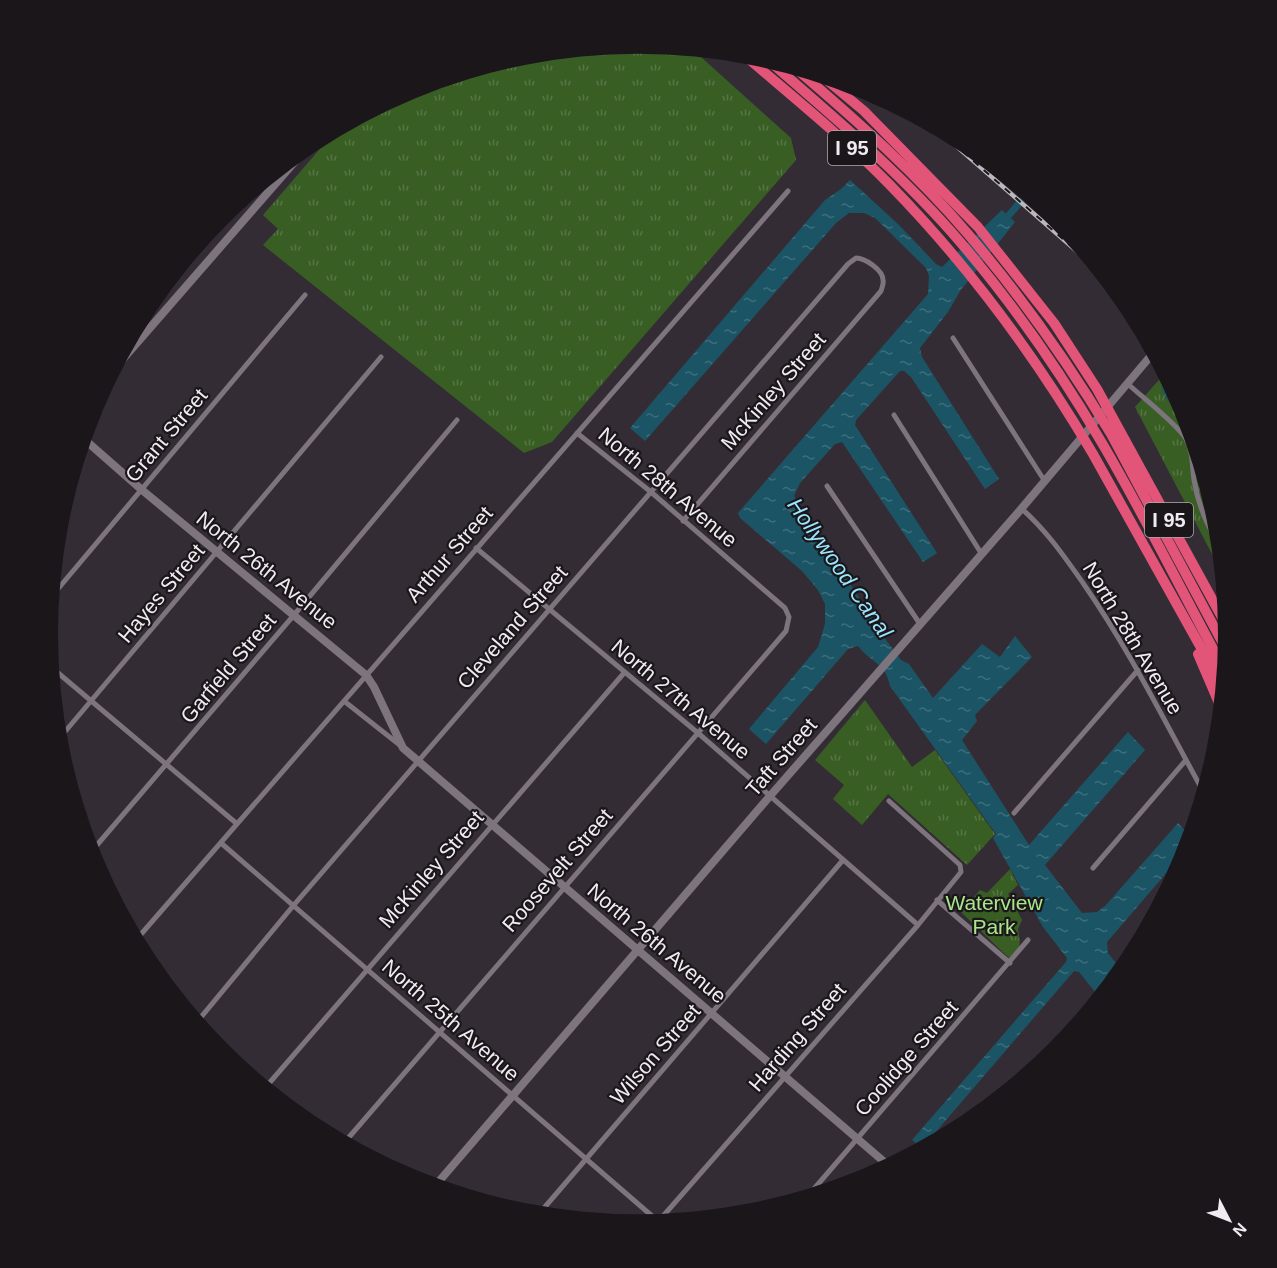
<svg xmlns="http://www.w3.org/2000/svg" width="1277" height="1268" font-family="Arial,sans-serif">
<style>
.grass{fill:url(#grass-tufts)}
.water{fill:url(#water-ripples)}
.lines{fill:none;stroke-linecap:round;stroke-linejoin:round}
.canal{stroke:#1b5565;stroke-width:7}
.street{stroke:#7d747d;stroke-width:5}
.secondary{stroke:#7d747d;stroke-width:8}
.highway{stroke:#e25478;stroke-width:10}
.rail-casing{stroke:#bcb6bd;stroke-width:4.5}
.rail{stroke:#1a161a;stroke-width:2;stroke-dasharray:7;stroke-linecap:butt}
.labels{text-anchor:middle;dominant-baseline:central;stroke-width:4.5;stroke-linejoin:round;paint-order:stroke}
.shield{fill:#1a161a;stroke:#b0abb0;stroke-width:1.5}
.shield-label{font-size:20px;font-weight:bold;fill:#f0ebf1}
.street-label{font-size:21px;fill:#f0ebf1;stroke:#1a161a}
.park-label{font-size:21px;fill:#a9e68a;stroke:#1a161a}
.water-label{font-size:22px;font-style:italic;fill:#9ae6ff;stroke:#1a161a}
</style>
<defs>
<pattern id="grass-tufts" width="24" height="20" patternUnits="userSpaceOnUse" patternTransform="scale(1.5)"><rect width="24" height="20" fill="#385e24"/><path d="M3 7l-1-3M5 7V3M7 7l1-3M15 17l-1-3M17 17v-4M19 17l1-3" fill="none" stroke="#557544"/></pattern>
<pattern id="water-ripples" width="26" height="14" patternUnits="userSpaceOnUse" patternTransform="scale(1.5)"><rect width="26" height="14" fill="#1b5565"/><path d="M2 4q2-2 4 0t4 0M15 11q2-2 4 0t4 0" fill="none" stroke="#3c6e7c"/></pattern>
</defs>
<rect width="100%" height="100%" fill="#342c35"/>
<path class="grass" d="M639,44L692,49L791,138L796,160L552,442L524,453L263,245L278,229L263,215L337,129L413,88L524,55Z
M1165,373L1184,408L1218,519L1223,575L1135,407Z
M865,700L912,767L935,750L995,834L967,865L888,794L862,825L833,799L844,785L815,760Z
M1010,869L1018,885L1008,894L1022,920L1018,929C1020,945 1023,946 1009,958L961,912L980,890L987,893Z"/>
<path class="water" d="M850,180L899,225L936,264L942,267L1002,210L1015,222L960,291L948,312L920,348L922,357L999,479L985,489L911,377L904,371H900L856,420L855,425L937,553L923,562L842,442L835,444L800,483L794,496L886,640L901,660L909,664L933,698L982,644L1000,657L1015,636L1032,657L975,715L977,721L962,740L1029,845L1128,732L1145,750L1045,865L1082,913L1097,912L1106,905L1178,823L1191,837L1187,849L1107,942L1108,953L1122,971L1100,998L1079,972L1074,971L922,1148L912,1140L1066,962L1067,958L1043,927L993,838L996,834L890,686C886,663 870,662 858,646L848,649L766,744L749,729L818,647L825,624V604L818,590L802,571L740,518L738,513L928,294L929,276L926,268L875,218L864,213H849L836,223L645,441L630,428L825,200L841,189Z
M1168,378L1186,414L1182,415L1178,413L1165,397L1161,387Z"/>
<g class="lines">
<path class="canal" d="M1004,221L1028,193"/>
<path class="street" d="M953,338L1044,480
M1128,384C1143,398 1176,423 1186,439C1193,451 1192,466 1194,480C1198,504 1206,525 1220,545
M894,415L981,553
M827,486L920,624
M1021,508C1046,530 1064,556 1083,583C1129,649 1165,722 1204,793
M476,548L698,733L918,925
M52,596L305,295
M51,667L236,823
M344,701L401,746
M58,740L381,357
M1014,813L1138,670
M221,843L659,1222
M91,852L294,615L457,420
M1093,868L1186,760
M937,900L1010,963
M136,940L788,191
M197,1022L293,906L848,264L856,258C865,258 883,270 883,280C884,284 882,287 881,291L683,521
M265,1088L624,673
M344,1143L786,631L789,617L785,608L651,492L577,433
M807,1197L1028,940
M538,1215L843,860
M657,1223L918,925L961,872L960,865L889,801"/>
<path class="secondary" d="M115,368L311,143
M84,439L142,490L366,675L374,687L403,748L889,1166
M435,1186L770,796L1016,515L1154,352"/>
<path class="highway" d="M743,54C793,97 844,138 890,185C968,265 1036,357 1093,454L1224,689
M767,59C834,117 903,175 961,243C1014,305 1061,373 1102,443C1146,518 1184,596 1225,671
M794,67C855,119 916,173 968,234C1021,296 1069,364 1111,434L1227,651
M822,76L864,111L978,227L1054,323L1097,389L1229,630
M1198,654L1222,710"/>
<defs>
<path id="rail" d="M931,124L1103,274"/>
</defs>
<use href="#rail" class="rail-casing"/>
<use href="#rail" class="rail"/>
</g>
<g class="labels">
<g class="shield">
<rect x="828" y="131" width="48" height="34" rx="4.5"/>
<rect x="1145" y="503" width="48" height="34" rx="4.5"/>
</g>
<g class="shield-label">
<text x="852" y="148">I 95</text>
<text x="1169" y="520">I 95</text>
</g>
<g class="street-label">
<text transform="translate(773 391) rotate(-49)">McKinley Street</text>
<text transform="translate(166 435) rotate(-50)">Grant Street</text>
<text transform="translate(668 487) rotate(40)">North 28th Avenue</text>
<text transform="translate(449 554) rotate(-49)">Arthur Street</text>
<text transform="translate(267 570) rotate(39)">North 26th Avenue</text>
<text transform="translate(161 593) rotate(-50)">Hayes Street</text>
<text transform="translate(512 627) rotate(-49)">Cleveland Street</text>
<text transform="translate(1133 638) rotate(59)">North 28th Avenue</text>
<text transform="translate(228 668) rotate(-50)">Garfield Street</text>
<text transform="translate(681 699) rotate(40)">North 27th Avenue</text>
<text transform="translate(781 757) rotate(-49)">Taft Street</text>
<text transform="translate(431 869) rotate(-49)">McKinley Street</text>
<text transform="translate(557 870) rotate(-49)">Roosevelt Street</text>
<text transform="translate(657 943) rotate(40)">North 26th Avenue</text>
<text transform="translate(451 1020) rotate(41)">North 25th Avenue</text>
<text transform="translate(797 1037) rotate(-49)">Harding Street</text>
<text transform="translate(655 1054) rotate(-49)">Wilson Street</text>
<text transform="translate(906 1058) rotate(-49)">Coolidge Street</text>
</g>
<g class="park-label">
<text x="994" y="902">Waterview<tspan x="994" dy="24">Park</tspan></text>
</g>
<g class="water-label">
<text transform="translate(840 568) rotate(55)">Hollywood Canal</text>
</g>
</g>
<path d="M0 0H1277V1268H0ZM58 634a580 580 0 1 1 1160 0a580 580 0 1 1-1160 0Z" fill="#1a161a" fill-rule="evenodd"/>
<g transform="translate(1229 1220) rotate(132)" stroke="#1a161a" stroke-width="4.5" paint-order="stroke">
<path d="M0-4.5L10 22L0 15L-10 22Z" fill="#f0ebf1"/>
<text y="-9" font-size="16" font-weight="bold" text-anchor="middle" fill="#f0ebf1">N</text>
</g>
</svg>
